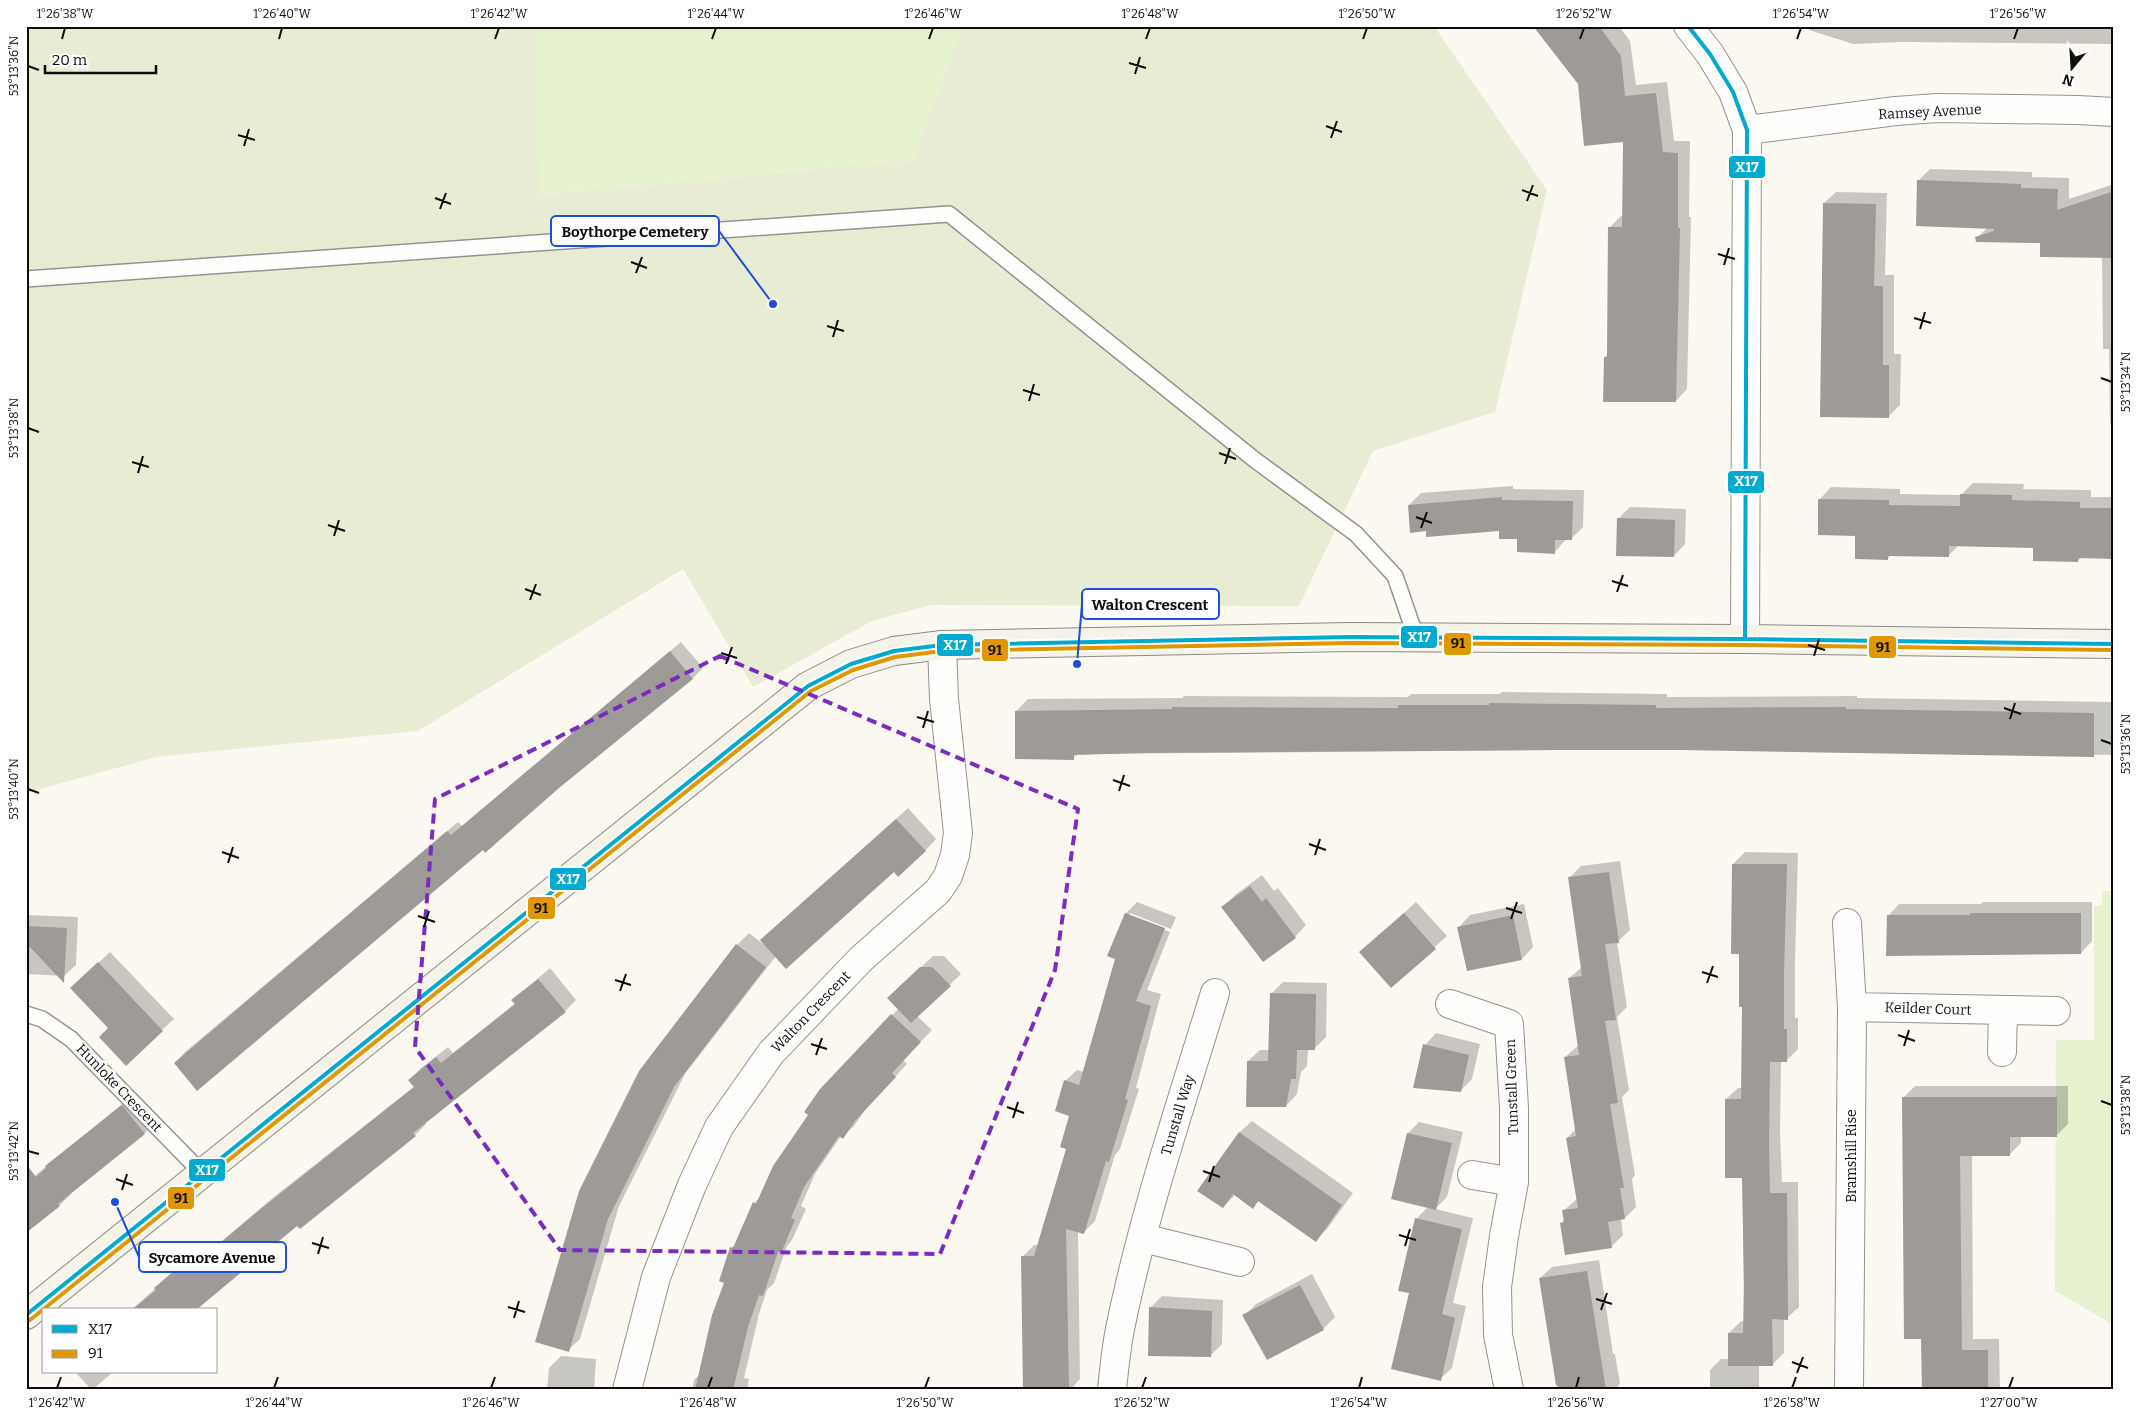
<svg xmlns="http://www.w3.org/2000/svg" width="2140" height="1416" font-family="Bitter,serif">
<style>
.green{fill:#e6f2cf}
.cemetery{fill:#e8ecd4}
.shadow{fill:#0003}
.building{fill:#9e9a97}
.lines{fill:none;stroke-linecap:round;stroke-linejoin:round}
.lane-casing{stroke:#949390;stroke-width:18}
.street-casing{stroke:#949390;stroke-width:30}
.secondary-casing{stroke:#8b8986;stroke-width:30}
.lane{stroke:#fefefd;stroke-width:15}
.street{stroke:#fefefd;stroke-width:28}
.secondary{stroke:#f5f3e8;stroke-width:28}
.bus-1-casing{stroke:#fff;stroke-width:8}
.bus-2-casing{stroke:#fff;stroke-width:8}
.bus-1{stroke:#00a9ce;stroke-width:4}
.bus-2{stroke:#e09701;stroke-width:4}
.marked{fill:none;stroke:#7b2cbf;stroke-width:4;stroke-dasharray:10 6;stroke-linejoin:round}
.ticks{fill:none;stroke:#0d0d0d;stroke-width:2}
.labels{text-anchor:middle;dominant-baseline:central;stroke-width:5;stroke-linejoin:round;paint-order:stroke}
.street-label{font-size:14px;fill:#0d0d0d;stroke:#fff}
.leader{fill:none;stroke:#1d4ed8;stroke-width:2}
.callout-dot{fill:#1d4ed8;stroke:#fff;stroke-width:2}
.callout{fill:#fff;stroke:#1d4ed8;stroke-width:2}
.callout-label{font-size:15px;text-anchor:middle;font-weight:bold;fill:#0d0d0d}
.line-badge{stroke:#fff;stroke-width:2}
.badge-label{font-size:14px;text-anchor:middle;font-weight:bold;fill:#fff}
.pale-badge-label{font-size:14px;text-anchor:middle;font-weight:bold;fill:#111}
.neatline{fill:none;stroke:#0d0d0d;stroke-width:2}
.ticks-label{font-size:12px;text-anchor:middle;fill:#0d0d0d}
</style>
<rect width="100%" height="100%" fill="#fbf8f1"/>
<path class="green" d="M537,26H962L913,160L538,195Z
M2102,891H2114V1325L2055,1291L2056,1040H2094V906L2102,905Z"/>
<path class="cemetery" d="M26,26H537L539,195L913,160L962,26H1434L1547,190L1495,412L1373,451L1299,606L931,605L872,621L753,687L683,569L418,731L156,757L26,793Z"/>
<path class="shadow" d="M1535,26H1619L1630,41L1636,85L1667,82L1674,141H1690L1689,217H1691L1687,389L1676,401L1605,357L1608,354L1609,228L1621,216H1624L1625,140Z
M1811,26H2114V44L1901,42L1853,44L1809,30Z
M1930,169L2032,172V177L2069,178V199L2114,184V424H2110L2109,349H2103L2102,257L2041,241L1977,238L1987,228L1918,181Z
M1836,192L1887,193L1885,275H1894V354H1901L1900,405L1888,417L1824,203Z
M1973,483L2024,484L2023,489L2091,490V497H2114V558L2082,557L2078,561L2035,547L1959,545L1948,556L1891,555L1888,558L1857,535L1820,499L1831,487L1900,489V494L1961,495Z
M1513,486V489L1584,490L1583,527L1571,539H1566L1555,552L1501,529L1427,530L1409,505L1421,493Z
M1630,507L1686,509L1685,544L1674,556L1618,519Z
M681,642L703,668L693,678L483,848L197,1089L175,1063L185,1052L458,822L462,826Z
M1502,692L1667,694V697L1857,696V698L2114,702V755L1680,749L1078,754L1073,758L1016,711L1028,699L1182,698L1184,696L1408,697L1411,694H1499Z
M908,808L936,839L925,851L894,871L776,956L685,1074L619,1206L580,1339L568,1350L640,1072L737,945L749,933L766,946L774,929Z
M1745,852L1798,853L1795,961V1018H1798V1049L1786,1061H1781L1780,1133L1782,1182H1798L1799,1307L1787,1318H1784V1353L1772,1365H1759V1390H1710V1370L1721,1359H1729V1333L1741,1321H1744L1743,1177L1726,1099L1738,1088H1743V1006L1733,864Z
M1620,861L1630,930L1617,942L1627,1007L1617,1017L1629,1090L1622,1097L1635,1175L1632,1179L1636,1207L1625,1218L1621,1219L1623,1235L1612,1246L1566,1254L1561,1223L1565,1219L1563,1211L1577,1199L1567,1138L1576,1129L1565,1057L1579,1045L1569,978L1582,967L1569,878L1581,866Z
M1262,875L1274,891L1278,888L1306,925L1295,937L1223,907L1235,895Z
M1137,902L1176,917L1171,929L1130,913V916L1170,932L1147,990L1161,994L1136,1088L1139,1089L1120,1149L1115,1155L1095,1221L1083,1233L1078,1231L1080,1379L1070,1390H1024L1022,1257L1034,1245H1039L1068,1148L1071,1115L1065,1081L1077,1070L1084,1072L1116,958L1126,913Z
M1416,902L1447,936L1391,986L1361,952Z
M1983,902H2092V941L2081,953L1888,916L1899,904H1981Z
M1524,904L1533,947L1522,959L1459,927L1470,915Z
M26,915L78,917L76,965L64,976L26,974Z
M110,952L174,1019L162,1030L109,1028L83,977Z
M933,956H944L961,974L917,1016L932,1030L903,1060L907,1064L867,1107L854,1126L842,1137L841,1136L815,1174L801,1206L806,1209L792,1240L787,1246L774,1283L767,1290L759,1314L744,1378L749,1379L747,1390H692L694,1380L700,1374L725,1282L731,1248L737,1243L754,1203L762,1195L810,1115L821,1090L899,1008L901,986Z
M550,968L576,1000L565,1011L425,1122L426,1124L415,1135L297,1224L194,1310H131L194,1254L199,1260L275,1196L415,1086L410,1080L421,1068L448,1047L453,1053L516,1003L513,1000Z
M1283,982L1327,983L1326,1037L1314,1049H1308L1307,1066L1301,1072L1297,1094L1286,1106L1248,1061L1260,1050H1269L1271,994Z
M1436,1033L1480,1044L1472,1079L1460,1091L1425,1045Z
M1915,1086H2068V1124L2056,1136L2021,1135V1143L2009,1155L1972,1154L1973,1339H1999L2000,1390H1924L1922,1338L1903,1098Z
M134,1094L156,1122L145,1133L70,1193L71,1194L59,1206L26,1183Z
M1252,1121L1353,1193L1327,1229L1316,1240L1259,1201L1252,1207L1235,1195L1223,1207L1199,1191L1240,1132Z
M1419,1122L1463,1132L1447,1197L1435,1209L1473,1218L1453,1303L1466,1306L1452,1368L1440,1379L1410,1292L1416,1219L1428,1207L1408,1133Z
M1599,1260L1613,1354H1615L1620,1383L1616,1390H1557L1540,1278L1552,1267Z
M1312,1274L1335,1317L1323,1329L1267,1358L1244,1316L1256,1304Z
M1162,1296L1223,1300L1222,1344L1211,1355L1150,1308Z
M561,1356L596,1359L594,1390H547L549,1368Z
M75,1372H113L92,1390Z"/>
<path class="building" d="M1533,26H1599L1621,56L1625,96L1656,93L1663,152L1678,153V228H1680L1676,402H1603L1604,357H1607L1608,227H1622L1623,142L1584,146L1578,84Z
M1917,180L2021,184V188L2058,189L2057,210L2114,191V258L2040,257V243L1976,242L1975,237L1994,231V229L1916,226Z
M1823,203L1876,204L1874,286H1883V365H1889V418L1820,417Z
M1960,494L2012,495V500L2080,502V508H2114V559L2078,558V562L2033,561V548L1949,546V557L1888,556V560L1855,559V536L1818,535V499L1889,500V505L1960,506Z
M1502,497V500L1573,501L1572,540H1555V554L1517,552V539H1499V531L1426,537V531L1410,533L1408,505Z
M1617,518L1675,520L1674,557L1616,556Z
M670,651L693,679L559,788L485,853L483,850L197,1091L174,1063L447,831L451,835Z
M1489,703L1656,705V708L1846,707V709L2094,713V757L1680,750H1560L1143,753L1074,755V760L1015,759V711L1172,709V707L1398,708V705H1489Z
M896,819L926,851L898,877L894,872L786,969L760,940Z
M1732,864H1787L1784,974V1029H1787V1062H1770L1769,1145L1770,1193H1787L1788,1320L1772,1319L1773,1366H1728V1333H1743L1744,1286L1742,1178H1725V1099H1741L1742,1007H1739V954H1731Z
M1609,872L1619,943L1605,944L1616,1020L1605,1021L1618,1103L1610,1104L1624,1188H1620L1625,1219L1608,1222L1612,1248L1565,1255L1560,1223L1564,1222L1562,1210L1578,1208L1566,1138L1576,1136L1564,1057L1579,1055L1568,978L1582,976L1568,877Z
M1250,886L1262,902L1266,898L1296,938L1263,962L1221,907Z
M1125,913L1165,928L1136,1001L1151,1006L1125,1099L1128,1100L1109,1162L1106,1161L1084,1234L1066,1229L1069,1390H1023L1021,1256H1034L1066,1149L1060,1147L1069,1116L1055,1111L1064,1080L1079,1085L1115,959L1107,956Z
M1404,913L1436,949L1391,988L1359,952Z
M1970,913H2081V954L1886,956L1887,915H1970Z
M1513,915L1522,960L1467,971L1457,927Z
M26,926L67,928L64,983L26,943Z
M736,944L766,967L674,1087L608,1219L569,1352L535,1342L579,1191L639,1071Z
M98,962L163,1031L126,1066L99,1037L108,1028L70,988Z
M920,967H932L951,986L911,1023L887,998Z
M538,979L566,1012L413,1133L416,1136L300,1229L297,1226L196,1310H132L156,1290L154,1288L182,1264L187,1271L262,1208L414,1087L408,1080L436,1057L441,1063L515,1004L511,1000Z
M1270,993L1316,994L1315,1050H1297L1296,1079H1291L1286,1107H1246L1247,1061H1268Z
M891,1014L921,1042L892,1073L896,1077L855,1121L843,1139L839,1136L804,1187L791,1218L795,1220L781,1253L778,1252L763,1296L759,1295L748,1327L733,1390H695L712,1315L724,1283L719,1281L730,1247L733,1248L753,1202L756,1204L773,1166L808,1115L804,1112L820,1089Z
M1423,1044L1469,1055L1461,1092L1413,1088Z
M1902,1097H2057V1137H2010V1156H1960L1962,1350H1988V1390H1922L1921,1339H1904Z
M122,1105L145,1134L58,1204L60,1206L26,1233V1164L36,1177L46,1168L45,1166Z
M1239,1132L1342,1205L1316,1242L1258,1201L1253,1209L1233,1194L1223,1208L1197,1191Z
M1407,1133L1452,1143L1436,1210L1391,1199Z
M1415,1218L1462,1229L1442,1314L1455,1318L1441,1381L1391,1369L1409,1293L1398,1291Z
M1587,1271L1606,1390H1559L1558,1385H1556L1539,1278Z
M1300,1285L1324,1330L1267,1360L1242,1315Z
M1149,1307L1212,1311L1211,1357L1148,1356Z"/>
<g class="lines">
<defs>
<path id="lane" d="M26,279L949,214L1255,460L1356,534L1395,576L1416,637
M26,1014L42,1019L71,1039L203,1174"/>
<path id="street" d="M1688,26L1710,54L1733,92L1747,130L1745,639
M1747,130L1896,111L1937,108L2078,110L2114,112
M1847,923L1852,1007L1849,1390
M1450,1004L1509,1024L1514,1108V1182L1504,1236L1497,1287L1498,1335L1509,1390
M1852,1007L2056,1011
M2002,1052L2003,1011
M1472,1175L1514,1182
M1143,1238L1240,1262
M627,1390L656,1277L692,1185L719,1127L771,1053L861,959L938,891L948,876L955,855L958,833L944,699L942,645
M1112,1390C1114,1370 1116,1349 1120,1329C1143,1216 1181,1104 1215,993"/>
<path id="secondary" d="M26,1315L808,686L851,664L894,651L942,645L1351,637L1745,639L2114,644"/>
</defs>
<use href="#lane" class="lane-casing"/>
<use href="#street" class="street-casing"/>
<use href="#secondary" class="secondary-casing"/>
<use href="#lane" class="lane"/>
<use href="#street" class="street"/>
<use href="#secondary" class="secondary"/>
<defs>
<path id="bus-1" d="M1688,26L1710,54L1733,92L1747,130L1745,639
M26,1315L808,686L851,664L894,651L942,645L1351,637L1745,639L2114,644"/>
<path id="bus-2" d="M30,1320L811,691L853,670L895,657L942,651L1351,643L1745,645L2114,650"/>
</defs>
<use href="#bus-1" class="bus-1-casing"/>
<use href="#bus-2" class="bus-2-casing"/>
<use href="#bus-1" class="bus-1"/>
<use href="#bus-2" class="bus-2"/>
</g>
<path class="marked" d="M720,656L1078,809L1055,970L940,1254L560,1250L415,1047L435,799Z"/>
<path class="ticks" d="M62,39L65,28M279,39L282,28M495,39L499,28M712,39L716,28M929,39L933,28M1146,39L1150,28M1363,39L1367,28M1580,39L1584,28M1797,39L1801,28M2014,39L2018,28M1129,63L1146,68M28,66L39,70M1135,74L1140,57M1326,126L1342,132M238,135L255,140M1331,138L1337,121M244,146L249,129M1522,190L1538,196M435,198L451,204M1527,201L1533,185M440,209L446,193M1718,254L1735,259M631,262L647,268M1724,265L1729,248M636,273L642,257M1914,318L1931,323M827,326L844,331M1920,329L1925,312M833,337L838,320M2101,378L2112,382M1023,390L1040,395M1029,401L1034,384M28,428L39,432M1219,453L1236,459M132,462L149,467M1225,464L1230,448M138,473L143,456M1416,517L1432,523M328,525L345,531M1421,528L1427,512M334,536L339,520M1612,581L1628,586M525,589L541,595M1617,592L1623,575M530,600L536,584M1808,645L1825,650M721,653L737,658M1814,656L1819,639M726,664L732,647M2004,708L2021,714M917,717L934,722M2010,719L2015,703M923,728L928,711M2101,740L2112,744M1113,780L1130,786M28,789L39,793M1119,791L1124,775M1309,844L1326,850M222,852L239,858M1315,855L1320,839M228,863L233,847M1506,908L1522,913M418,916L435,922M1511,919L1517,902M424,927L429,911M1702,972L1718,977M615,980L631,985M1707,983L1713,966M620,991L626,974M1898,1035L1915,1041M811,1044L827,1049M1904,1046L1909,1030M816,1055L822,1038M2101,1101L2112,1105M1007,1107L1024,1113M1013,1118L1018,1102M28,1151L39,1154M1203,1171L1220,1177M116,1179L133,1185M1209,1182L1214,1166M122,1190L127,1174M1399,1235L1416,1240M312,1243L329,1248M1405,1246L1410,1229M318,1254L323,1237M1596,1299L1612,1304M508,1307L525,1312M1601,1310L1607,1293M514,1318L519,1301M1792,1362L1808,1368M1797,1373L1803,1357M57,1388L61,1377M274,1388L278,1377M491,1388L495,1377M708,1388L712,1377M925,1388L929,1377M1142,1388L1146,1377M1359,1388L1362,1377M1576,1388L1579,1377M1792,1388L1796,1377M2009,1388L2013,1377"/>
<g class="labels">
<g class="street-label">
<text transform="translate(1930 112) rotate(-3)">Ramsey Avenue</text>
<text transform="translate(1928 1009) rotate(2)">Keilder Court</text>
<text transform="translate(811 1012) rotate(-46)">Walton Crescent</text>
<text transform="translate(1512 1087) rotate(-92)">Tunstall Green</text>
<text transform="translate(119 1088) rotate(46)">Hunloke Crescent</text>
<text transform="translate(1178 1115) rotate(-73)">Tunstall Way</text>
<text transform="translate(1851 1156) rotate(-90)">Bramshill Rise</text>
</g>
</g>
<path class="leader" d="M773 304L719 231M1077 664L1082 604M115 1202L139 1257"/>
<g class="callout-dot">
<circle cx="773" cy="304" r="5"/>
<circle cx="1077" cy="664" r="5"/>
<circle cx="115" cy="1202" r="5"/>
</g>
<g class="callout">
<rect x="551" y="216" width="168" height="30" rx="5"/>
<rect x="1082" y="589" width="137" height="30" rx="5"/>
<rect x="139" y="1242" width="147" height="30" rx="5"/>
</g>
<g class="callout-label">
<text x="635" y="237">Boythorpe Cemetery</text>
<text x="1150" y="610">Walton Crescent</text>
<text x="212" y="1263">Sycamore Avenue</text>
</g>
<g class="line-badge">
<rect x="1728" y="155" width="38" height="24" rx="5" fill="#00a9ce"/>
<rect x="1727" y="470" width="38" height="24" rx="5" fill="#00a9ce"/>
<rect x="1400" y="625" width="38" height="24" rx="5" fill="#00a9ce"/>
<rect x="1443" y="632" width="29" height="24" rx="5" fill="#e09701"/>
<rect x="936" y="633" width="38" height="24" rx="5" fill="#00a9ce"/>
<rect x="1868" y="635" width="29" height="24" rx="5" fill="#e09701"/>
<rect x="981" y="638" width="28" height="24" rx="5" fill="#e09701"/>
<rect x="549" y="867" width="38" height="24" rx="5" fill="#00a9ce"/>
<rect x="527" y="896" width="29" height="24" rx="5" fill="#e09701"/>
<rect x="188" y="1158" width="38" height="24" rx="5" fill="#00a9ce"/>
<rect x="167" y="1186" width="28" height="24" rx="5" fill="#e09701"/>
</g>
<g class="badge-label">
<text x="1747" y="172">X17</text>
<text x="1746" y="486">X17</text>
<text x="1419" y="642">X17</text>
<text x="955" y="650">X17</text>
<text x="568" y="884">X17</text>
<text x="207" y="1175">X17</text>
</g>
<g class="pale-badge-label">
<text x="1458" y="648">91</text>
<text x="1883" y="652">91</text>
<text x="995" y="655">91</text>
<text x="541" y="913">91</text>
<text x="181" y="1203">91</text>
</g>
<rect width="2140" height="1416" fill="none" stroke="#ffffff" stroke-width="55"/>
<rect x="42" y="1308" width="175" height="65" fill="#ffffff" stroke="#9e9e9e"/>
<rect x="52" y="1325" width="25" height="8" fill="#00a9ce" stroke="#9e9e9e"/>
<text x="88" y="1334" font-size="15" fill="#0d0d0d">X17</text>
<rect x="52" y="1350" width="25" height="8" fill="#e09701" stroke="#9e9e9e"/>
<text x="88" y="1358" font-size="15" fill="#0d0d0d">91</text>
<g transform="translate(2072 68) rotate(198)" stroke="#ffffff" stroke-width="4" paint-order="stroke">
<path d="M0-4L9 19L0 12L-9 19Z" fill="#0d0d0d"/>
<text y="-8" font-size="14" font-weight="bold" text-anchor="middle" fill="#0d0d0d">N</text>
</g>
<path d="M45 65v8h111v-8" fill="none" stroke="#0d0d0d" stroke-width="2.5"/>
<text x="52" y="65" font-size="15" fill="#0d0d0d" stroke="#ffffff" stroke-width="4" paint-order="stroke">20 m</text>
<rect x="28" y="28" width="2084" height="1360" class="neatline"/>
<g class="ticks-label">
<text x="65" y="18">1°26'38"W</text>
<text x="282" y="18">1°26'40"W</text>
<text x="499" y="18">1°26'42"W</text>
<text x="716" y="18">1°26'44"W</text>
<text x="933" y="18">1°26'46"W</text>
<text x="1150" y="18">1°26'48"W</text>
<text x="1367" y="18">1°26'50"W</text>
<text x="1584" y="18">1°26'52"W</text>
<text x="1801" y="18">1°26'54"W</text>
<text x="2018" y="18">1°26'56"W</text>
<text transform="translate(14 66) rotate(-90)" y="4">53°13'36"N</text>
<text transform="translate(2126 382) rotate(-90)" y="4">53°13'34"N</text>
<text transform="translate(14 428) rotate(-90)" y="4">53°13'38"N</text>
<text transform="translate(2126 744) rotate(-90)" y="4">53°13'36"N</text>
<text transform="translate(14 789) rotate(-90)" y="4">53°13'40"N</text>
<text transform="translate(2126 1105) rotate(-90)" y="4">53°13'38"N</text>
<text transform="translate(14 1151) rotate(-90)" y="4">53°13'42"N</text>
<text x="57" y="1407">1°26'42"W</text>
<text x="274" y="1407">1°26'44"W</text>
<text x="491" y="1407">1°26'46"W</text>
<text x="708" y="1407">1°26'48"W</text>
<text x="925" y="1407">1°26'50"W</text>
<text x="1142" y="1407">1°26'52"W</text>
<text x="1359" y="1407">1°26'54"W</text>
<text x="1576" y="1407">1°26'56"W</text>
<text x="1792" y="1407">1°26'58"W</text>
<text x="2009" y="1407">1°27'00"W</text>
</g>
</svg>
